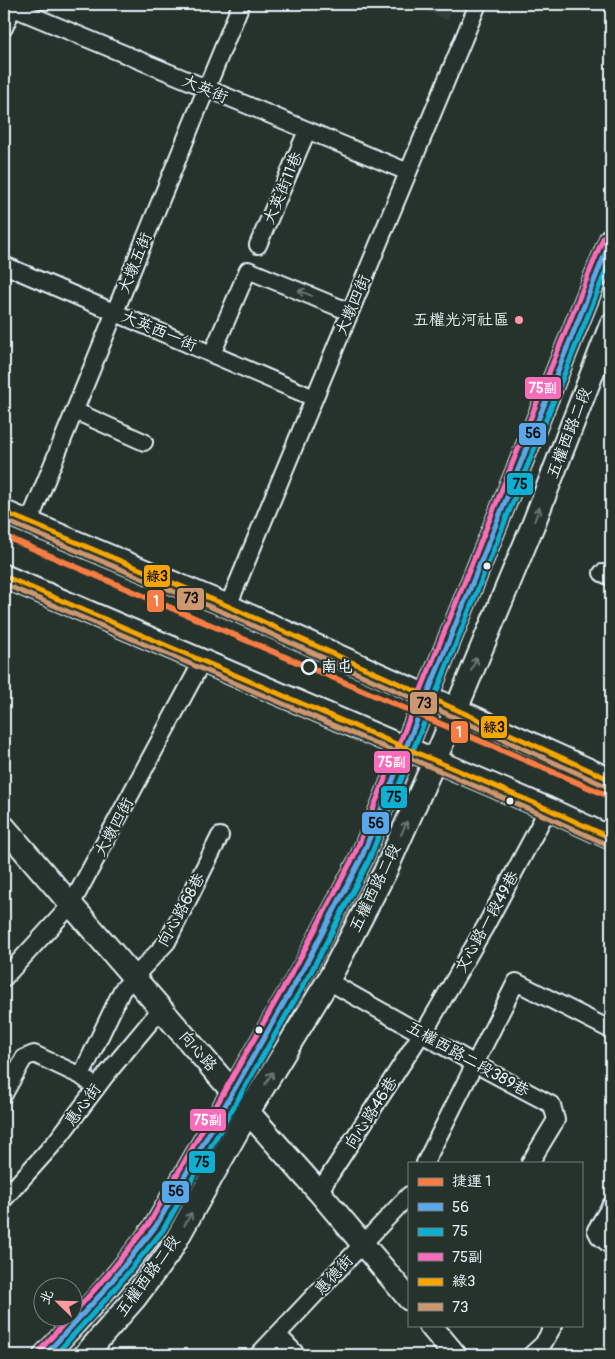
<svg xmlns="http://www.w3.org/2000/svg" width="615" height="1359" font-family="Pangolin,'LXGW WenKai TC',sans-serif">
<style>
.built{fill:#333f3a}
.lines{fill:none;stroke-linecap:round;stroke-linejoin:round}
.street-casing{stroke:#e8f1f8;stroke-width:20}
.secondary-casing{stroke:#e8f1f8;stroke-width:26}
.street{stroke:#26332d;stroke-width:16}
.secondary{stroke:#26332d;stroke-width:22}
.bus-1-casing{stroke:#26332d;stroke-width:9}
.bus-2-casing{stroke:#26332d;stroke-width:9}
.bus-3-casing{stroke:#26332d;stroke-width:9}
.bus-4-casing{stroke:#26332d;stroke-width:9}
.bus-5-casing{stroke:#26332d;stroke-width:9}
.bus-1{stroke:#5aa8eb;stroke-width:5}
.bus-2{stroke:#0dafd3;stroke-width:5}
.bus-3{stroke:#fb6dba;stroke-width:5}
.bus-4{stroke:#f7a600;stroke-width:5}
.bus-5{stroke:#cd976f;stroke-width:5}
.metro-1-casing{stroke:#26332d;stroke-width:10}
.metro-1{stroke:#f77d43;stroke-width:6}
.oneway{stroke:#6a7674}
.poi-dot{fill:#ff9aa2;stroke:#26332d;stroke-width:2}
.bus-dot{fill:#e8f1f8;stroke:#26332d;stroke-width:2}
.stop-dot{fill:#26332d;stroke:#e8f1f8;stroke-width:2.5}
.labels{text-anchor:middle;dominant-baseline:central;stroke-width:4;stroke-linejoin:round;paint-order:stroke}
.street-label{font-size:16px;fill:#e8f1f8;stroke:#26332d}
.poi-label{font-size:16px;fill:#e8f1f8;stroke:#26332d;text-anchor:end}
.stop-label{font-size:16px;font-weight:bold;fill:#e8f1f8;stroke:#26332d;text-anchor:start}
.line-badge{stroke:#26332d;stroke-width:2}
.badge-label{font-size:14px;text-anchor:middle;font-weight:bold;fill:#fff}
.pale-badge-label{font-size:14px;text-anchor:middle;font-weight:bold;fill:#111}
</style>
<rect width="100%" height="100%" fill="#26332d"/>
<filter id="ink" filterUnits="userSpaceOnUse"><feTurbulence type="fractalNoise" baseFrequency=".02" numOctaves="2"/><feDisplacementMap in="SourceGraphic" scale="10" xChannelSelector="R" yChannelSelector="G"/><feConvolveMatrix kernelMatrix="1 2 1 2 8 2 1 2 1" color-interpolation-filters="sRGB"/></filter>
<g filter="url(#ink)">
<path class="built" d="M410,4H455L447,20Z"/>
<g class="lines">
<defs>
<path id="street" d="M4,4L408,172
M4,28L14,4
M258,245L307,131
M4,265L314,398
M212,354L248,270L350,312
M75,411L144,442
M29,522L241,4
M602,573L611,577
M228,606L478,4
M4,978L71,905L203,660
M328,981L475,1064L552,1105L556,1120L530,1163
M423,1034L485,927L548,809
M81,1076L122,990L167,942L220,836
M4,1094L24,1058L34,1054L81,1076L89,1082
M425,1163L516,982L611,1030
M319,1192L422,1033
M4,1199L57,1140L106,1075L161,1009
M611,1205L596,1230L599,1236L611,1246
M278,1335L297,1355
M258,1355L409,1195
M531,1355L543,1344L554,1325"/>
<path id="secondary" d="M4,512L228,606L611,780
M4,576L548,809L611,838
M4,827L232,1091L248,1112L319,1192L409,1299
M430,1325L455,1355
M45,1355C85,1314 122,1272 156,1226L305,966L361,859L611,239
M85,1355L135,1298L170,1251L248,1112L328,981L385,872L435,760L533,525L611,325"/>
</defs>
<use href="#street" class="street-casing"/>
<use href="#secondary" class="secondary-casing"/>
<use href="#street" class="street"/>
<use href="#secondary" class="secondary"/>
<defs>
<path id="bus-1" d="M45,1355L103,1292L156,1226L305,966L361,859L611,239"/>
<path id="bus-2" d="M55,1355L108,1297L163,1230L312,970L368,862L611,258"/>
<path id="bus-3" d="M72,1315L111,1271L150,1222L298,962L354,856L604,236
M40,1350L71,1316"/>
<path id="bus-4" d="M4,512L228,606L611,780
M4,576L548,809L611,838"/>
<path id="bus-5" d="M4,520L225,613L608,787
M4,584L545,816L608,845"/>
</defs>
<use href="#bus-1" class="bus-1-casing"/>
<use href="#bus-2" class="bus-2-casing"/>
<use href="#bus-3" class="bus-3-casing"/>
<use href="#bus-4" class="bus-4-casing"/>
<use href="#bus-5" class="bus-5-casing"/>
<use href="#bus-1" class="bus-1"/>
<use href="#bus-2" class="bus-2"/>
<use href="#bus-3" class="bus-3"/>
<use href="#bus-4" class="bus-4"/>
<use href="#bus-5" class="bus-5"/>
<defs>
<path id="metro-1" d="M4,536L611,797"/>
</defs>
<use href="#metro-1" class="metro-1-casing"/>
<use href="#metro-1" class="metro-1"/>
</g>
<defs><path id="oneway-shaft" d="M-6 0H5M1.5-3L5.5 0L1.5 3" fill="none" stroke-width="1.6" stroke-linecap="round" stroke-linejoin="round" transform="scale(1.25)"/></defs>
<g class="oneway">
<use href="#oneway-shaft" transform="translate(305 293) rotate(-157)"/>
<use href="#oneway-shaft" transform="translate(537 514) rotate(-69)"/>
<use href="#oneway-shaft" transform="translate(474 664) rotate(-67)"/>
<use href="#oneway-shaft" transform="translate(404 828) rotate(-66)"/>
<use href="#oneway-shaft" transform="translate(269 1078) rotate(-59)"/>
<use href="#oneway-shaft" transform="translate(188 1219) rotate(-61)"/>
</g>
</g>
<circle class="poi-dot" cx="519" cy="320" r="5"/>
<g class="bus-dot">
<circle cx="487" cy="566" r="4.5"/>
<circle cx="510" cy="801" r="4.5"/>
<circle cx="259" cy="1030" r="4.5"/>
</g>
<circle class="stop-dot" cx="309" cy="667" r="7"/>
<g class="labels">
<g class="street-label">
<text transform="translate(205 89) rotate(23)">大英街</text>
<text transform="translate(283 188) rotate(-67)">大英街11巷</text>
<text transform="translate(135 263) rotate(-68)">大墩五街</text>
<text transform="translate(353 305) rotate(-67)">大墩四街</text>
<text transform="translate(159 331) rotate(23)">大英西一街</text>
<text transform="translate(569 433) rotate(-69)">五權西路二段</text>
<text transform="translate(114 827) rotate(-62)">大墩四街</text>
<text transform="translate(375 888) rotate(-64)">五權西路二段</text>
<text transform="translate(181 910) rotate(-61)">向心路68巷</text>
<text transform="translate(487 922) rotate(-61)">文心路一段49巷</text>
<text transform="translate(198 1051) rotate(49)">向心路</text>
<text transform="translate(468 1059) rotate(29)">五權西路二段389巷</text>
<text transform="translate(83 1105) rotate(-53)">惠心街</text>
<text transform="translate(371 1113) rotate(-57)">向心路46巷</text>
<text transform="translate(334 1275) rotate(-47)">惠德街</text>
<text transform="translate(148 1276) rotate(-54)">五權西路二段</text>
</g>
<g class="poi-label">
<text x="509" y="320">五權光河社區</text>
</g>
<g class="stop-label">
<text x="321" y="667">南屯</text>
</g>
</g>
<g class="line-badge">
<rect x="524" y="376" width="38" height="24" rx="5" fill="#fb6dba"/>
<rect x="518" y="422" width="29" height="24" rx="5" fill="#5aa8eb"/>
<rect x="506" y="472" width="28" height="24" rx="5" fill="#0dafd3"/>
<rect x="143" y="564" width="28" height="24" rx="5" fill="#f7a600"/>
<rect x="176" y="587" width="29" height="24" rx="5" fill="#cd976f"/>
<rect x="146" y="589" width="19" height="24" rx="5" fill="#f77d43"/>
<rect x="409" y="691" width="29" height="24" rx="5" fill="#cd976f"/>
<rect x="480" y="715" width="28" height="24" rx="5" fill="#f7a600"/>
<rect x="450" y="720" width="19" height="24" rx="5" fill="#f77d43"/>
<rect x="373" y="750" width="38" height="24" rx="5" fill="#fb6dba"/>
<rect x="380" y="785" width="28" height="24" rx="5" fill="#0dafd3"/>
<rect x="361" y="811" width="29" height="24" rx="5" fill="#5aa8eb"/>
<rect x="189" y="1108" width="38" height="24" rx="5" fill="#fb6dba"/>
<rect x="188" y="1150" width="28" height="24" rx="5" fill="#0dafd3"/>
<rect x="161" y="1180" width="29" height="24" rx="5" fill="#5aa8eb"/>
</g>
<g class="badge-label">
<text x="543" y="393">75副</text>
<text x="156" y="606">1</text>
<text x="459" y="737">1</text>
<text x="392" y="767">75副</text>
<text x="208" y="1125">75副</text>
</g>
<g class="pale-badge-label">
<text x="533" y="438">56</text>
<text x="520" y="489">75</text>
<text x="157" y="581">綠3</text>
<text x="191" y="603">73</text>
<text x="424" y="708">73</text>
<text x="494" y="732">綠3</text>
<text x="394" y="802">75</text>
<text x="376" y="828">56</text>
<text x="202" y="1167">75</text>
<text x="176" y="1196">56</text>
</g>
<rect width="615" height="1359" fill="none" stroke="#26332d" stroke-width="20"/>
<rect x="10" y="10" width="595" height="1339" fill="none" stroke="#e8f1f8" stroke-width="2" filter="url(#ink)"/>
<rect x="408" y="1162" width="175" height="165" fill="#26332d" stroke="#747f7e"/>
<rect x="418" y="1178" width="25" height="8" fill="#f77d43" stroke="#747f7e"/>
<text x="452" y="1186" font-size="15" fill="#e8f1f8">捷運 1</text>
<rect x="418" y="1203" width="25" height="8" fill="#5aa8eb" stroke="#747f7e"/>
<text x="452" y="1212" font-size="15" fill="#e8f1f8">56</text>
<rect x="418" y="1228" width="25" height="8" fill="#0dafd3" stroke="#747f7e"/>
<text x="452" y="1236" font-size="15" fill="#e8f1f8">75</text>
<rect x="418" y="1253" width="25" height="8" fill="#fb6dba" stroke="#747f7e"/>
<text x="452" y="1262" font-size="15" fill="#e8f1f8">75副</text>
<rect x="418" y="1278" width="25" height="8" fill="#f7a600" stroke="#747f7e"/>
<text x="452" y="1286" font-size="15" fill="#e8f1f8">綠3</text>
<rect x="418" y="1303" width="25" height="8" fill="#cd976f" stroke="#747f7e"/>
<text x="452" y="1312" font-size="15" fill="#e8f1f8">73</text>
<g transform="translate(58 1302) rotate(293)"><circle r="24" fill="#26332d" stroke="#747f7e"/>
<path d="M0-4L9 19L0 12L-9 19Z" fill="#ff9aa2"/>
<text y="-8" font-size="14" font-weight="bold" text-anchor="middle" fill="#e8f1f8">北</text>
</g>
</svg>
